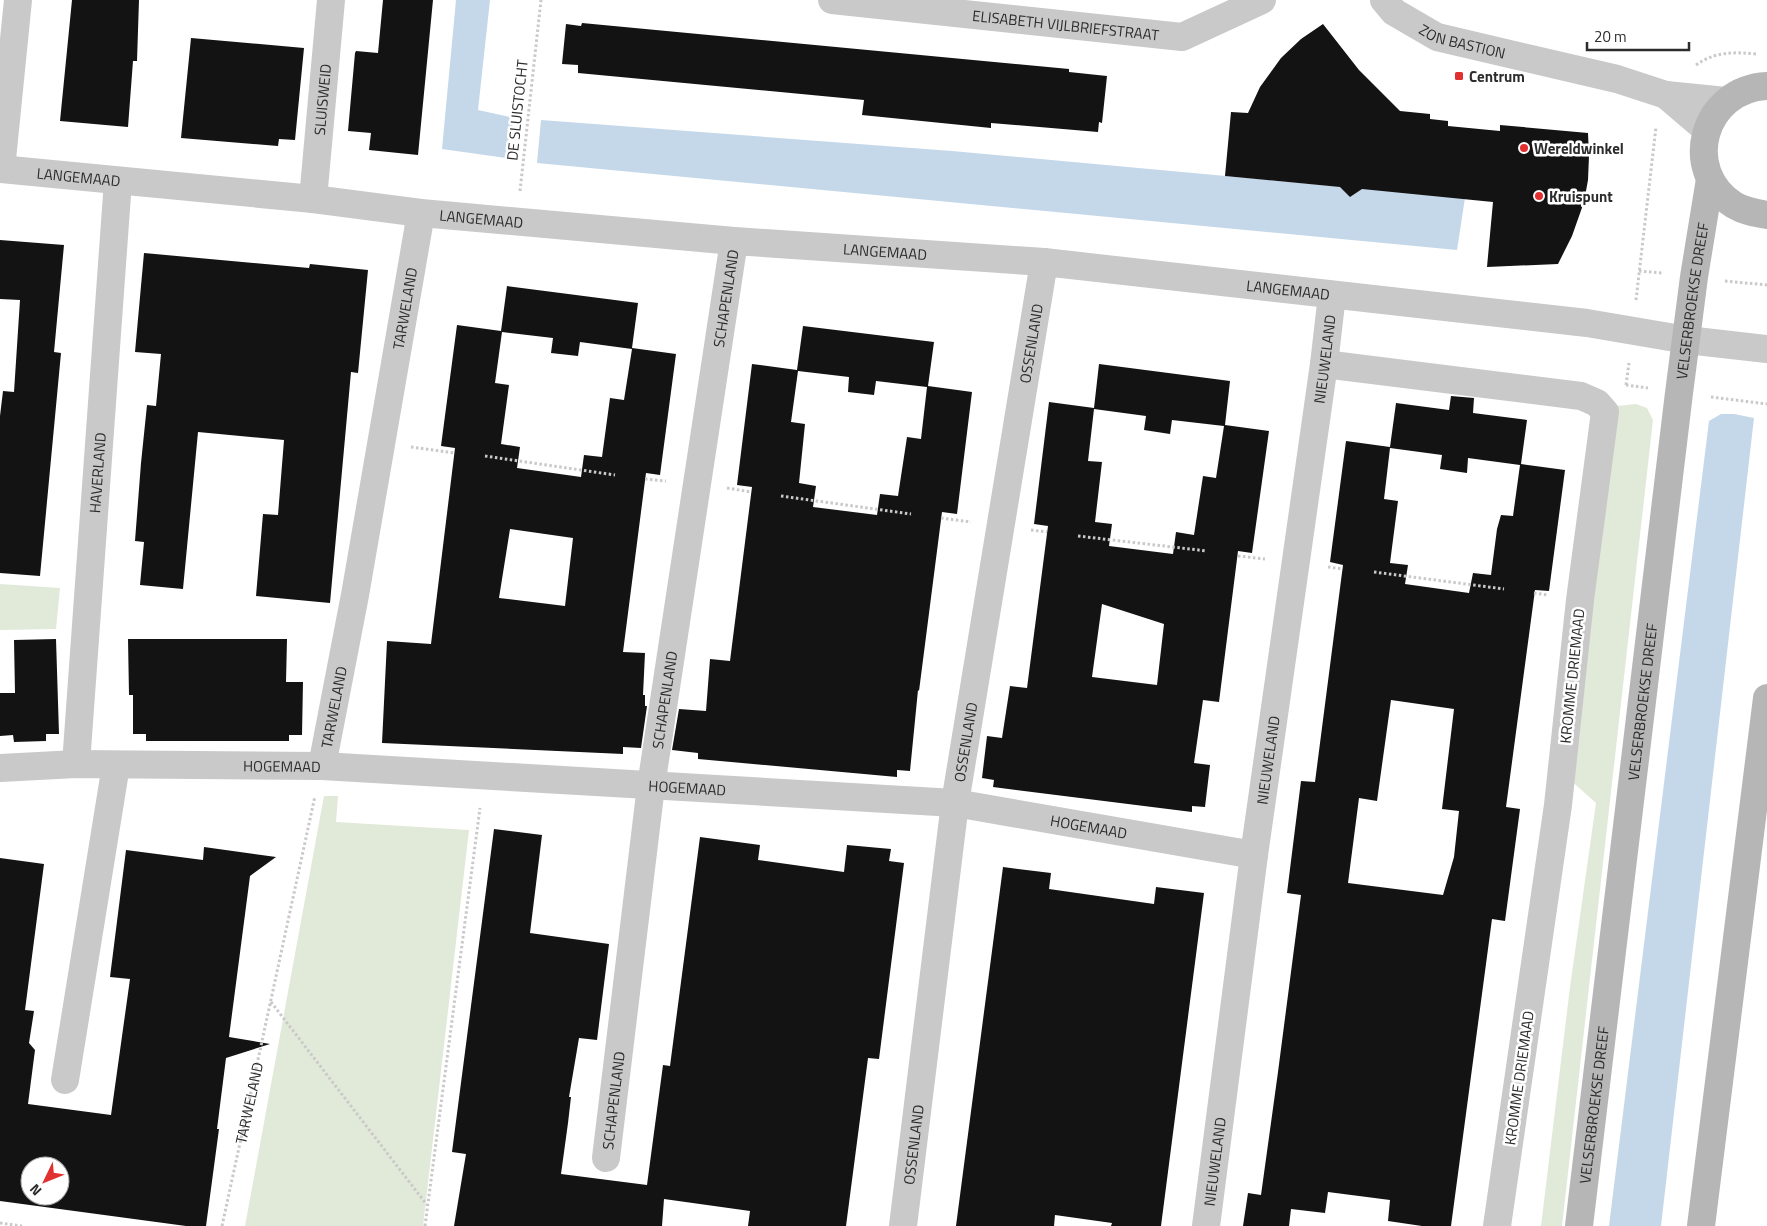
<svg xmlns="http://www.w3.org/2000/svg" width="1767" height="1226" font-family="'Titillium Web',sans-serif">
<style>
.green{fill:#e1e9d9}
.water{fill:#c5d8e9}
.building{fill:#131313;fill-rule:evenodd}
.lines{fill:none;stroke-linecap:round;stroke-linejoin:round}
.path{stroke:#c9c9c9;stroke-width:3;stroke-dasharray:2.5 2.5;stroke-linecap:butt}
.street{stroke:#c9c9c9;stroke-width:28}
.secondary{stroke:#b6b6b6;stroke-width:28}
.poi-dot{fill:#e13030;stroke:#fff;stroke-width:2}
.labels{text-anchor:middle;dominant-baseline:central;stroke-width:5;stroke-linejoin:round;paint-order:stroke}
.street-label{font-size:15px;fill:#2c2c2c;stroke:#fff}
.poi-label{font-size:15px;font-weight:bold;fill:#2c2c2c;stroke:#fff;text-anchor:start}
</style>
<rect width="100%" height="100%" fill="#fff"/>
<path class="green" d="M1636,404L1647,408L1653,420L1562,1226H1541L1570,987L1596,803L1568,778L1617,406Z
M0,584L60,588L56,629L0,630Z
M324,796H338L336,822L469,830L423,1226H245Z"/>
<path class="water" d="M456,0H490L478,110L514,118L506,158L442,149Z
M541,120L952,151L1465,198L1457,250L537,163Z
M1721,414H1734L1754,418L1661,1226H1609L1709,421Z"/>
<path class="building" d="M72,0H139L137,61H133L128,127L60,121Z
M383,0H433L418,155L369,150L371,133L348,131L355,53L356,51L378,53Z
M582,23L1069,69V72L1107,76L1102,123L1099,122L1098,132L991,123V128L862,115L864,100L578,73V65L562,64L566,24L581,26Z
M1323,24L1359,70L1400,111L1430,114V119L1448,121V126L1500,131V125L1588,133L1589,156L1588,180L1584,202L1572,236L1558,264L1487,267L1493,202L1362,189L1350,197L1340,187L1225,176L1231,112L1248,113L1260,87L1281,58L1301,39Z
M191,38L304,48L295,140L279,139L278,146L181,138Z
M0,240L64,245L54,352L61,353L40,576L0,573V416L3,391L14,392L20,300L0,299Z
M144,253L309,268L310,264L368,270L358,373L351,372L330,603L256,596L263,514L278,515L284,440L198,432L183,589L140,585L144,542L135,541L141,463L147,405L156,406L161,354L135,352Z
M507,286L638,303L632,348L676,354L660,475L646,473L623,652L645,653L643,695H645V706H647L641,748L623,747V754L382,743L387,641L431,644L455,448L441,446L457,325L501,331ZM502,332L553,338L551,353L578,356L580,342L632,349L624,400L610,398L602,457L584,455L581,477L517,468L520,447L501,444L509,385L495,383ZM510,529L573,538L565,606L499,598Z
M803,326L934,342L928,386L972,392L957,514L942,512L919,691L918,690L910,771L897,770V777L698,759V753L672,750L679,709L706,711L710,659L730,661L752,487L737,485L752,364L797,370ZM798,371L849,377L848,392L874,395L876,381L927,387L921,439L907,437L898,496L880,494L877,515L813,507L816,486L799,483L805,424L791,422Z
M1099,364L1230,381L1225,425L1269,431L1252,553L1238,551L1219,702L1203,700L1194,763L1210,765L1205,807L1192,806V812L993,787L994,780L982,778L987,736L1002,738L1010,686L1027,688L1048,526L1034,524L1049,402L1094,408ZM1094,409L1146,416L1144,430L1170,434L1172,420L1224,426L1216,478L1203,476L1194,535L1176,532L1173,554L1109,546L1112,524L1095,522L1102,462L1088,461ZM1102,604L1164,624L1157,685L1092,677Z
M1451,396L1474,398L1473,413L1527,420L1521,464L1565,470L1549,591L1535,590L1506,807L1520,809L1505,921L1492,919L1451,1226H1422L1388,1221L1390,1200L1328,1192L1325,1213L1291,1209L1289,1226H1243L1248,1193L1261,1195L1278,1072L1301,895L1287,893L1301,781L1315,782L1343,565L1330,562L1346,441L1390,447L1396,403L1449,410ZM1390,448L1442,455L1440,469L1467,473L1468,458L1520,465L1513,516L1501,515L1497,529L1491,575L1473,573L1469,593L1405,584L1408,565L1390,563L1398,501L1384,499ZM1391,700L1454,709L1442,809L1459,811L1454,857L1443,895L1348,883L1359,798L1377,801Z
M56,639L59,734H46V741L14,742L13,735L0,736V693H15L14,640Z
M128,639H287L286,682H303L302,735H289V741H146V734H133V695H129Z
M494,829L542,835L530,933L609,944L597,1040L579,1038L569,1097H571L568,1123L561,1174L647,1185L663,1065L670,1066L700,837L760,845L758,860L844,872L847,845L891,849L889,861L904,863L879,1059L868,1058L846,1226H748L750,1211L664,1199L662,1226H454L466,1154L452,1152Z
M204,847L276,857L250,876L229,1037L270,1044L226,1058L217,1129H219L206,1226H186L0,1201V858L44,864L25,1010L34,1011L29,1043L35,1050L28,1104L111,1115L130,979L110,977L126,850L203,860ZM30,1166H60V1196H30Z
M1003,867L1051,873L1049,889L1154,904L1156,887L1204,893L1161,1226H1111L1112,1223L1055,1215L1054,1226H956Z"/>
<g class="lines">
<g class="path">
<path d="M1696,65C1716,51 1734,52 1757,54"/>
<path d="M520,191L541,0"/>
<path d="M1639,271L1662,273"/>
<path d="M1725,281L1767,285"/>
<path d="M1636,300L1656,127"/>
<path d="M1626,385L1629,363"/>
<path d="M1626,385L1648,388"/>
<path d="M1711,397L1767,404"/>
<path d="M411,447L455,453"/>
<path d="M485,456L615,475"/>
<path d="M645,479L666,481"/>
<path d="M727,488L751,492"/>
<path d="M781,496L911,514"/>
<path d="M941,518L971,522"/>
<path d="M1031,530L1047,532"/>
<path d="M1078,536L1207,551"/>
<path d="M1238,556L1265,559"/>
<path d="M1328,567L1343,569"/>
<path d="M1374,572L1504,589"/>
<path d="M1534,593L1548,595"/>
<path d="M271,1002L427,1205"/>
<path d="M0,1223L22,1226"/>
<path id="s1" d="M222,1226L315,796"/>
<path d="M425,1226L480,808"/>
</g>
<g class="street">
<path id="s2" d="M832,0L1182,37L1262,0"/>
<path id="s3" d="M1384,0L1394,12L1437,37L1617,79L1666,95L1726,101"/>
<path d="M1666,95L1707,130"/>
<path id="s4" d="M0,169L313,199L421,213L734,241L1044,262L1587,323L1687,340L1767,349"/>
<path d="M1,169L18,0"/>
<path id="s5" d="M313,199L331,0"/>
<path d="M1324,364L1581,396L1597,403L1605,412L1580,600L1558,805L1497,1226"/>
<path id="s6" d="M76,764L118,181"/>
<path id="s7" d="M322,766L355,595L421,213"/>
<path id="s8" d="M0,768L76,764L322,766L955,803L1254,855"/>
<path d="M65,1080L116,765"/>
<path id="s9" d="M606,1158L651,786L734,241"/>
<path id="s10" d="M903,1226L955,803L1044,262"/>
<path id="s11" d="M1206,1226L1254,855L1324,364L1332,295"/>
</g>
<g class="secondary">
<path d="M1767,86C1703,89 1680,170 1734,205C1744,211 1755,213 1767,215"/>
<path id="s12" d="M1579,1226L1679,393L1694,277L1710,179"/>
<path d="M1701,1226L1767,698"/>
</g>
</g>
<g class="poi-dot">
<rect x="1454" y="71" width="10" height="10" rx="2.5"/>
<circle cx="1524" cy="148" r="5"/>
<circle cx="1539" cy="196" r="5"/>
</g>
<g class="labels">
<g class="street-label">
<text stroke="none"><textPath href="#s2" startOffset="235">ELISABETH VIJLBRIEFSTRAAT</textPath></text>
<text stroke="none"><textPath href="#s3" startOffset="91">ZON BASTION</textPath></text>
<text stroke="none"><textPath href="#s5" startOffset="100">SLUISWEID</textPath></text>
<text transform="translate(517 110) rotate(-84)">DE SLUISTOCHT</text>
<text stroke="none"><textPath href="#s4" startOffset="79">LANGEMAAD</textPath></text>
<text stroke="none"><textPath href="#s4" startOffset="484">LANGEMAAD</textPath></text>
<text stroke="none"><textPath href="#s4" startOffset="889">LANGEMAAD</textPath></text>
<text stroke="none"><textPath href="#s4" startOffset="1294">LANGEMAAD</textPath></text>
<text stroke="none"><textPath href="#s9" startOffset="868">SCHAPENLAND</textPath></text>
<text stroke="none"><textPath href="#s12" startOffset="932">VELSERBROEKSE DREEF</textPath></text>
<text stroke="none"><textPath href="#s7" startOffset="465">TARWELAND</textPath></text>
<text stroke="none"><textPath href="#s10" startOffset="892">OSSENLAND</textPath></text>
<text stroke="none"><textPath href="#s11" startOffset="875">NIEUWELAND</textPath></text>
<text stroke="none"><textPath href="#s6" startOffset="292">HAVERLAND</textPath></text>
<text transform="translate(1572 676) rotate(-84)">KROMME DRIEMAAD</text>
<text stroke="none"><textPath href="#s9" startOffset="462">SCHAPENLAND</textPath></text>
<text stroke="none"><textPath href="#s12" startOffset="528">VELSERBROEKSE DREEF</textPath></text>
<text stroke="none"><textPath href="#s7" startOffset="60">TARWELAND</textPath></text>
<text stroke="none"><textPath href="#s10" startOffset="488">OSSENLAND</textPath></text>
<text stroke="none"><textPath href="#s11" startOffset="470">NIEUWELAND</textPath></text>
<text stroke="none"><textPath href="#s8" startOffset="282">HOGEMAAD</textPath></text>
<text stroke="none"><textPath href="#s8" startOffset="688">HOGEMAAD</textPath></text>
<text stroke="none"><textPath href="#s8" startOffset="1092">HOGEMAAD</textPath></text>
<text transform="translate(1519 1078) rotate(-82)">KROMME DRIEMAAD</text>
<text stroke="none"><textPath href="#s9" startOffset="58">SCHAPENLAND</textPath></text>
<text stroke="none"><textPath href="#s1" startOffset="126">TARWELAND</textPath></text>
<text stroke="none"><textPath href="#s12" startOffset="122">VELSERBROEKSE DREEF</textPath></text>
<text stroke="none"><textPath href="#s10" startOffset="82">OSSENLAND</textPath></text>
<text stroke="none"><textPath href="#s11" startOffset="65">NIEUWELAND</textPath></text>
</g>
<g class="poi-label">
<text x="1469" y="76">Centrum</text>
<text x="1534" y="148">Wereldwinkel</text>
<text x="1549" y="196">Kruispunt</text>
</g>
</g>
<g transform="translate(45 1181) rotate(227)"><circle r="24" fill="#ffffff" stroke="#ababab"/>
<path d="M0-4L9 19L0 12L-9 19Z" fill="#e13030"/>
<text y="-8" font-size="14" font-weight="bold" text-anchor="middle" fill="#2c2c2c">N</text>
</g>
<path d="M1587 42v8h102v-8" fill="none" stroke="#2c2c2c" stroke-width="2.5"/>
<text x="1594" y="42" font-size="15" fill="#2c2c2c" stroke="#ffffff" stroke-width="4" paint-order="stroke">20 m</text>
</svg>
